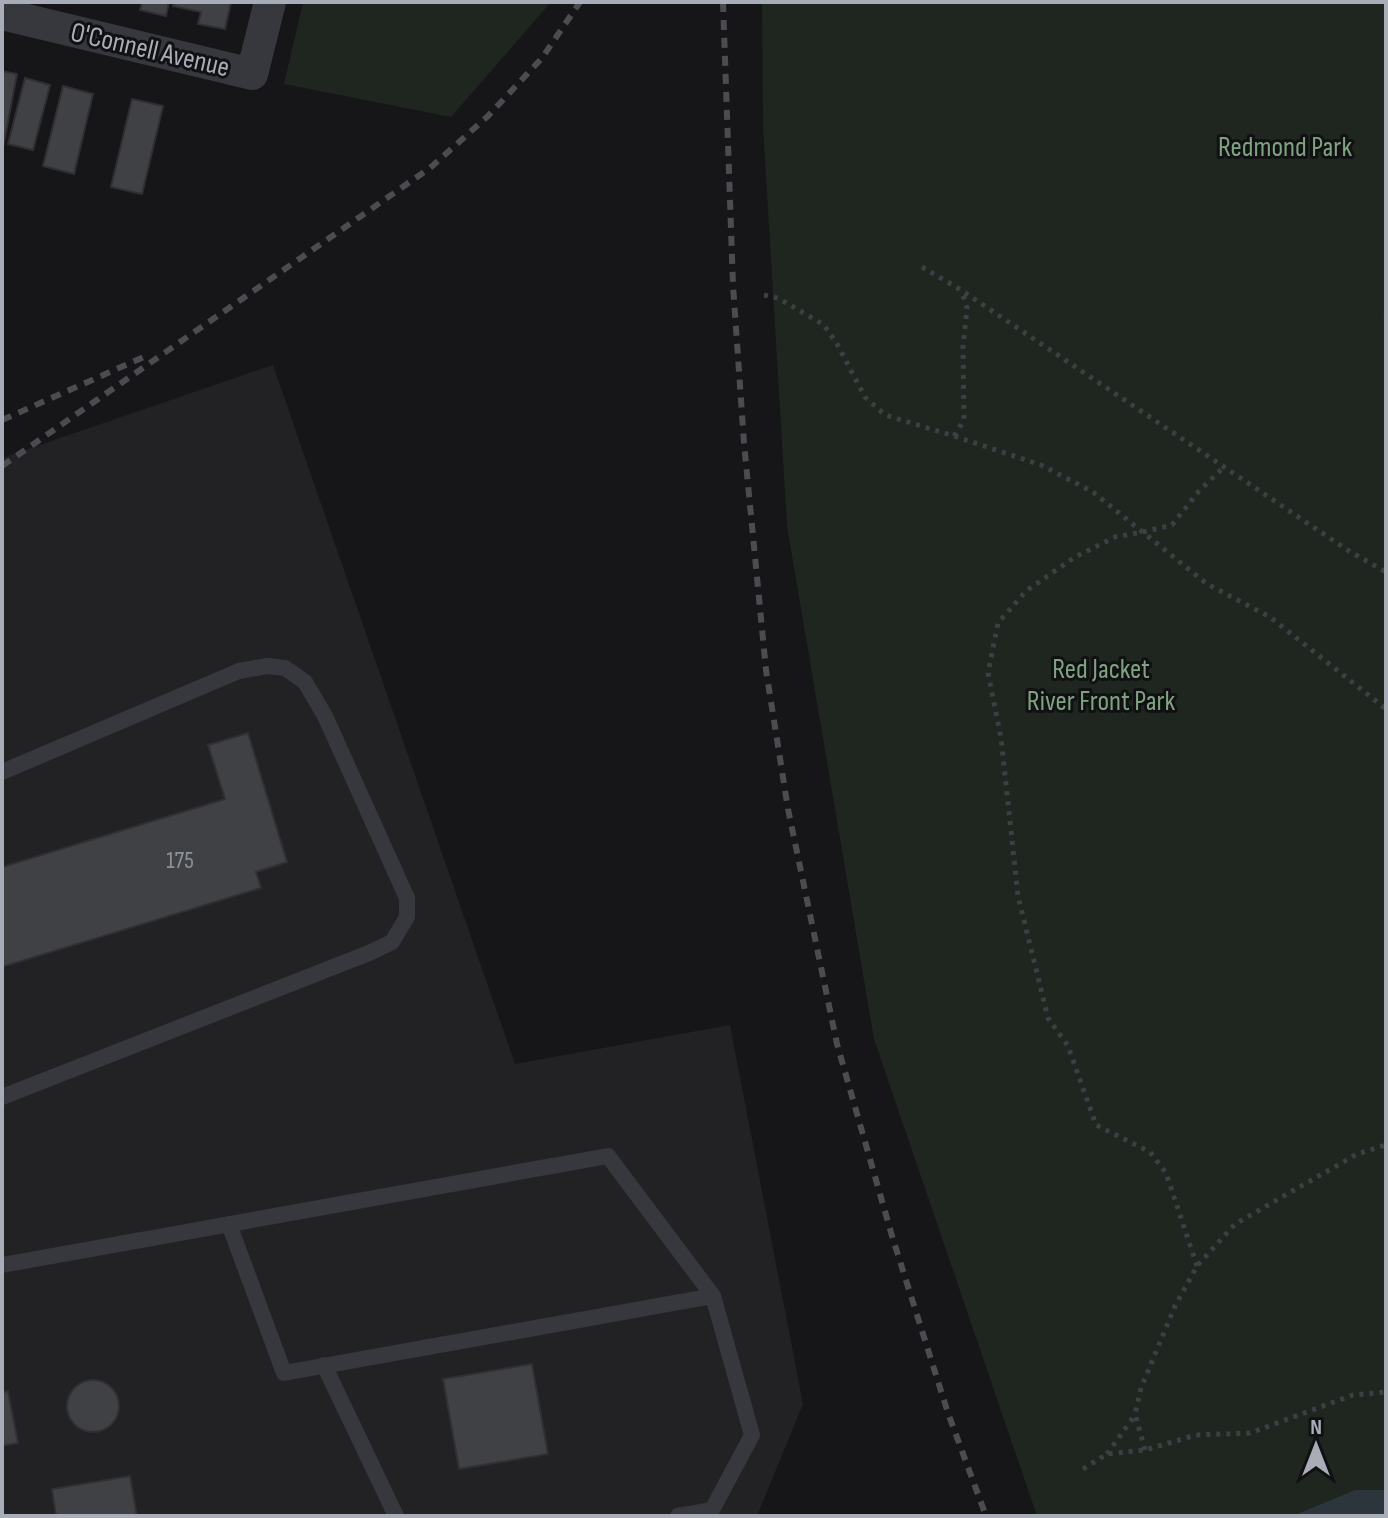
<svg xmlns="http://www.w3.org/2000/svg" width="1388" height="1518" font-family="'Sofia Sans Condensed',sans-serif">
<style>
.built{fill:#222225}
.green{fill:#1e261f}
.water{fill:#2c353c}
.building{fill:#404145;stroke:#303034;stroke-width:2}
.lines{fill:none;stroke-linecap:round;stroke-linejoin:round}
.path{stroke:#3d3f44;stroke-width:5;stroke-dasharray:4 6;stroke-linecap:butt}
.lane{stroke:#37383d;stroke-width:16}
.street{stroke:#37383d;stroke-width:32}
.rail{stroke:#4a4c52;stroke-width:6;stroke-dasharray:10 8;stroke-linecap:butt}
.labels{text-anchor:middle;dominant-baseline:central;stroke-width:6;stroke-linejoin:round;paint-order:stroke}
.number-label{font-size:24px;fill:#8e929b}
.street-label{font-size:28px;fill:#a8adb8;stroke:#111113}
.park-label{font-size:28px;fill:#7fa381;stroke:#111113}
</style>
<rect width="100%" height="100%" fill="#161618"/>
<path class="built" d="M273,365L515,1064L730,1025L803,1404L757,1516H2V458Z"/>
<path class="green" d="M303,2H551L451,117L284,84Z
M762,2H1386V1490H1355L1292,1516H1037L874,1039L787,526L763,126Z"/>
<path class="water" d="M1355,1490H1386V1516H1292Z"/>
<path class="building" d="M142,2H169L166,16L140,10Z
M174,2H231L225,29L198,24L201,12L173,6Z
M2,71L17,74L2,153Z
M25,78L50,85L33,150L8,144Z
M63,86L93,94L74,174L43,166Z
M132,99L163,106L142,194L111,187Z
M248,733L287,862L256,872L261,888L2,967V867L225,799L208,745Z
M532,1364L548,1454L459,1469L443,1379Z
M67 1406a26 26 0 1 1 52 0a26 26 0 1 1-52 0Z
M8,1391L18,1443L2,1446V1392Z
M130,1476L137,1516H56L52,1489Z"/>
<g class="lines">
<path class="path" d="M922,267L961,290L1349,551L1386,572
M764,295L778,298L824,325L837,344L865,397L885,415L954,436L1041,465L1093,492L1207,584L1270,617L1386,709
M1385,313L1386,314
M954,436L964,420L963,347L967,308L962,292
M1197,1266L1166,1173L1150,1152L1096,1125L1068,1046L1048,1018L1018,896L1001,738L988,673L998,623L1026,591L1075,557L1115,537L1143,532L1172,525L1199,491L1224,467
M1145,1450L1135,1414L1141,1388L1175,1306L1197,1266L1235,1224L1357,1154L1386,1145
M1107,1454L1135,1415
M1083,1469L1107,1454L1145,1450L1196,1435L1250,1433L1353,1395L1386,1392"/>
<path class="lane" d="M2,772L239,671L267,666L285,668L305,682L325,716L407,898V917L392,942L369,953L2,1097
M229,1224L284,1373L713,1296
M2,1265L608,1156L713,1296L752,1435L712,1510L678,1516
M324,1365L396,1516"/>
<path class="street" d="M2,14L252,74L270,2"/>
<path class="rail" d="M723,2L733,285L744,443L766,670L788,809L837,1044L892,1236L948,1413L986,1516
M2,420L146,356
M2,466L430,168L488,116L542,58L580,2"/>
</g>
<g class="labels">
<g class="number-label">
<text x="180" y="860">175</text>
</g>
<g class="street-label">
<text transform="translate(150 50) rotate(13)">O'Connell Avenue</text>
</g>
<g class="park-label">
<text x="1285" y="147">Redmond Park</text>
<text x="1101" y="669">Red Jacket<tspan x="1101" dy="32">River Front Park</tspan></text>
</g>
</g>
<rect width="1388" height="1518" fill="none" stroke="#a8adb8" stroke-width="8"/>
<g transform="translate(1316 1446)" stroke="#111113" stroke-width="6" paint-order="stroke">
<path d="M0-6L14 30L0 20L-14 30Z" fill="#a8adb8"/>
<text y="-12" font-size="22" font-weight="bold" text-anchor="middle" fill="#a8adb8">N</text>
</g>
</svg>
